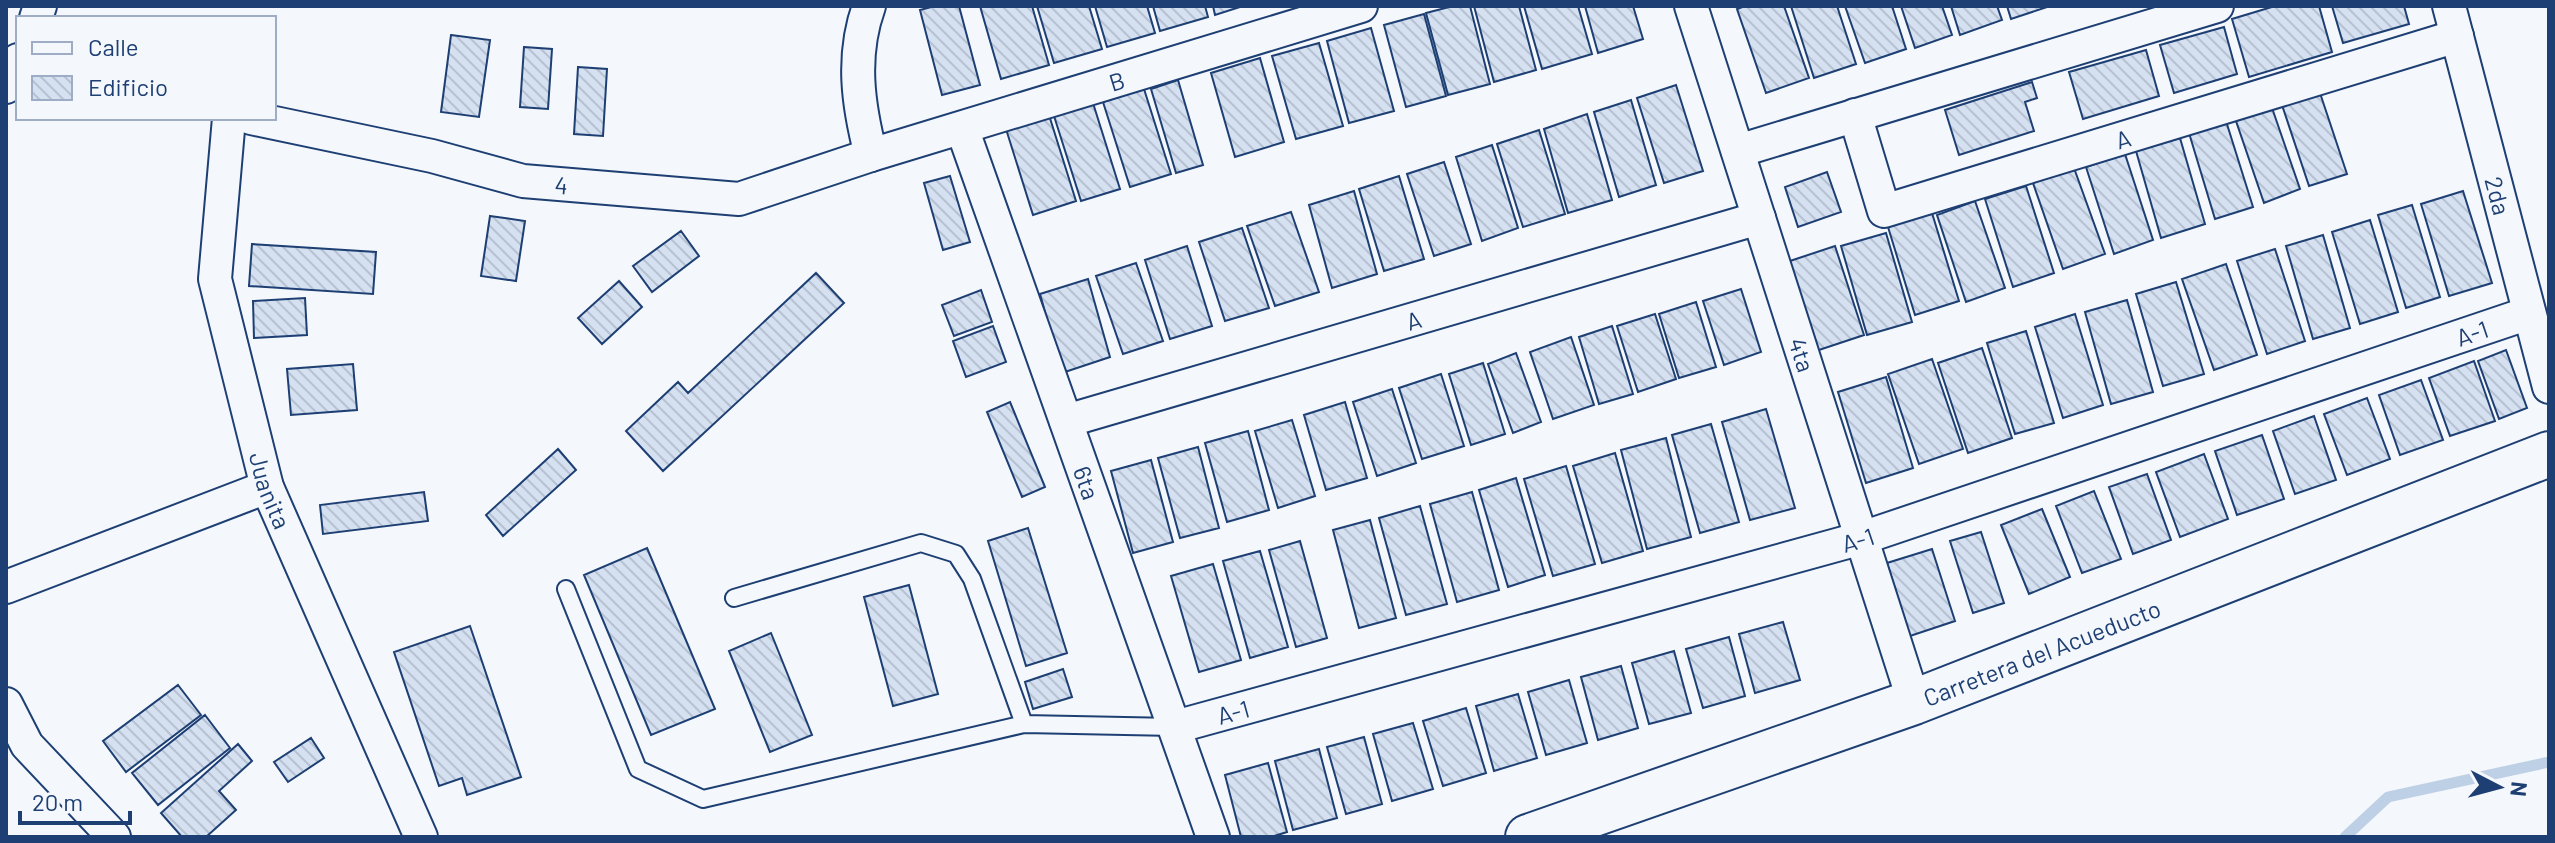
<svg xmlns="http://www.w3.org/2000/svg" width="2555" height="843" font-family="Barlow,sans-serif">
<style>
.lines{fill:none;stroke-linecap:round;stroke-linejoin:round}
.stream{stroke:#bed0e5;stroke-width:11}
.building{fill:url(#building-back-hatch);stroke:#1d3f73;stroke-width:2}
.lane-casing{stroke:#1d3f73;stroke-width:20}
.street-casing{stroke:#1d3f73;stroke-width:36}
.secondary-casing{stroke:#1d3f73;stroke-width:48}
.lane{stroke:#f4f7fb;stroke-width:16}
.street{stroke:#f4f7fb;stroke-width:32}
.secondary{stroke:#f4f7fb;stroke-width:44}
.labels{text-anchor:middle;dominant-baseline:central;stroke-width:6;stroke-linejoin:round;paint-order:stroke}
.street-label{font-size:24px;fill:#1d3f73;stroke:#f4f7fb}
</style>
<defs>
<pattern id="building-back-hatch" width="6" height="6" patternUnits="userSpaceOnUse" patternTransform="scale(2)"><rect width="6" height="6" fill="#d5e0f0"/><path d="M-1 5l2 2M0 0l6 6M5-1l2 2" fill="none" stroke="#b6c1d1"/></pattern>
</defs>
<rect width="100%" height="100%" fill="#f4f7fb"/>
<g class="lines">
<path class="stream" d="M2345,837L2388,797L2549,762"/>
</g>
<path class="building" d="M935,6H959L980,85L942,95L920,10Z
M980,6H1032L1049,65L1001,79Z
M1037,6H1089L1102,49L1054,63Z
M1095,6H1147L1155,33L1107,47Z
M1153,6H1205L1208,17L1160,31Z
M1213,6H1243L1215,15Z
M1453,6H1470L1490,84L1448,95L1426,13Z
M1474,6H1519L1536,70L1494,82Z
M1524,6H1578L1592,54L1542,69Z
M1585,6H1633L1643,39L1598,53Z
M1745,6H1784L1809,78L1766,93L1737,9Z
M1791,6H1837L1856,64L1814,78Z
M1845,6H1892L1906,49L1865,63Z
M1901,6H1942L1952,35L1915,48Z
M1951,6H1997L2002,20L1960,35Z
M2007,6H2050L2011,19Z
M2275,6H2319L2332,52L2249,77L2232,19Z
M2332,6H2404L2409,24L2343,43Z
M1424,14L1446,96L1406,107L1384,25Z
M2224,27L2237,74L2174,93L2160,45Z
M1371,28L1394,111L1349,123L1327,41Z
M451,35L490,40L479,117L441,112Z
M1319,43L1343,126L1296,139L1272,56Z
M524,47L552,49L548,109L520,107Z
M2146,50L2159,96L2083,119L2069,72Z
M1260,58L1284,142L1235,157L1211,73Z
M578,67L607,69L603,136L574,134Z
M1178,80L1203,165L1176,173L1151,89Z
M2032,82L2037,98L2025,102L2034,131L1959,155L1945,110Z
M1676,85L1703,171L1664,183L1637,98Z
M1144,89L1171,174L1130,187L1103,102Z
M2319,90L2347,174L2309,186L2281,102Z
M1631,100L1656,185L1619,197L1594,112Z
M1093,103L1120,189L1081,201L1054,116Z
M2271,105L2300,189L2264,203L2235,118Z
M1587,114L1612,200L1568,213L1544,129Z
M1049,115L1076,201L1033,215L1006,129Z
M2226,121L2253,207L2215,219L2189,133Z
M1539,130L1565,214L1523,227L1497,144Z
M2180,138L2205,224L2161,238L2136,151Z
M1492,145L1518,228L1482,241L1456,157Z
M2125,154L2153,240L2114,254L2086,167Z
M1444,162L1471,244L1434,256L1407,174Z
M2074,168L2105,254L2063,269L2033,183Z
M1827,172L1841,212L1798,227L1785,187Z
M950,176L970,242L943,250L924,183Z
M1399,176L1424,259L1384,271L1359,189Z
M2026,186L2054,273L2013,287L1985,199Z
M1354,191L1377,274L1332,288L1309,205Z
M2463,191L2492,283L2449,296L2421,204Z
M1975,201L2005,288L1966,302L1937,215Z
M2412,205L2440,297L2406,308L2378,215Z
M1291,212L1319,292L1275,306L1247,226Z
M1932,213L1959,301L1915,315L1888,227Z
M490,216L525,221L516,281L481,276Z
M2370,220L2398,312L2360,324L2332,232Z
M1242,228L1269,308L1225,321L1199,242Z
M681,231L699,256L652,292L633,266Z
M1886,233L1912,322L1867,335L1841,246Z
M2323,235L2350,328L2313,339L2286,246Z
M252,244L376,252L373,294L249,286Z
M1187,246L1212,326L1170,339L1145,260Z
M1835,246L1864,335L1816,351L1787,262Z
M2275,249L2305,341L2267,354L2237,261Z
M1136,263L1163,341L1123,354L1096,276Z
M2226,264L2257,355L2214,370L2182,279Z
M816,273L844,303L663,471L626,431L678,382L688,393Z
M1088,279L1110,357L1062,373L1040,294Z
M619,281L642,307L602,344L578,318Z
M2176,282L2204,374L2163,386L2136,294Z
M1741,289L1761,352L1724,365L1703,301Z
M981,290L992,322L954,336L942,305Z
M305,298L307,335L254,338L253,301Z
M2127,300L2153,392L2111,404L2085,312Z
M1696,302L1716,367L1679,378L1659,314Z
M1655,314L1676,379L1638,392L1617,326Z
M2075,314L2103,405L2063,418L2035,327Z
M993,326L1006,362L966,377L953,341Z
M1612,326L1633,394L1599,404L1579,337Z
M2026,331L2054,423L2015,434L1987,343Z
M1571,337L1594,405L1553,419L1530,352Z
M1982,348L2012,438L1968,453L1938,363Z
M2506,350L2527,408L2499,419L2478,361Z
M1516,353L1541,422L1513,433L1488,364Z
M1932,359L1963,449L1919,464L1888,374Z
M2474,361L2495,421L2450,436L2429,378Z
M1483,363L1505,434L1471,445L1449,374Z
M353,364L357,410L291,415L287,369Z
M1441,374L1464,446L1422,459L1399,388Z
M1886,377L1913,468L1866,483L1838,392Z
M2421,380L2443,440L2400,455L2379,395Z
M1392,389L1416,463L1377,476L1353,402Z
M2367,398L2390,459L2347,475L2324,414Z
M1010,402L1045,487L1022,497L987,412Z
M1345,402L1367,478L1326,490L1304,415Z
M1766,409L1795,508L1750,520L1722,422Z
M2314,416L2336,480L2295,494L2273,431Z
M1292,420L1315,496L1278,508L1255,431Z
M1711,424L1739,522L1700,533L1672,435Z
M1248,431L1269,510L1227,522L1205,443Z
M2262,435L2284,499L2237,515L2215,451Z
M1666,438L1691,537L1647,549L1621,450Z
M1198,447L1219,528L1180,538L1158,458Z
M558,449L576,470L503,536L486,515Z
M1615,453L1643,551L1602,563L1573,466Z
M2204,454L2228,519L2180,537L2156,472Z
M1151,460L1173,542L1133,553L1111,471Z
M1566,466L1595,564L1553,576L1524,479Z
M2147,474L2171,540L2133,554L2109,487Z
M1516,478L1545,575L1508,587L1479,490Z
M2094,491L2121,559L2082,573L2056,506Z
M424,492L428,521L323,534L320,505Z
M1472,492L1499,590L1457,602L1430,504Z
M1420,506L1447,604L1406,615L1379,518Z
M2042,509L2070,577L2029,594L2001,525Z
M1370,520L1396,618L1359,628L1333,530Z
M1028,528L1067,653L1026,666L988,541Z
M1981,532L2004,603L1973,613L1950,541Z
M1300,541L1327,638L1296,647L1269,550Z
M647,548L715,709L651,735L584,575Z
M1932,549L1955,621L1910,636L1887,563Z
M1260,551L1288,647L1250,658L1223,561Z
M1213,564L1241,660L1199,672L1171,576Z
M909,585L938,694L893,706L864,597Z
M1783,622L1800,680L1755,693L1739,634Z
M470,626L521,777L467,795L462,778L439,786L394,652Z
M771,633L812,735L770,752L729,651Z
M1729,637L1745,696L1703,708L1686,649Z
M1674,651L1691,713L1649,724L1632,663Z
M1621,666L1638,728L1598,740L1581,677Z
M1063,669L1072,697L1033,709L1025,682Z
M1569,680L1587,743L1546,755L1528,692Z
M178,685L201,715L126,772L103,741Z
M1518,694L1537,758L1494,771L1476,706Z
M1466,708L1486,773L1443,786L1423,721Z
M205,715L230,748L158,805L132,773Z
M1413,723L1433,789L1392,801L1373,734Z
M1364,737L1382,804L1346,814L1327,747Z
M311,738L324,758L288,782L274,762Z
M238,744L252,761L219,791L236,810L206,837H182L161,813Z
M1319,749L1337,818L1293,830L1275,761Z
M1268,763L1287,832L1271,837H1241L1225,775Z"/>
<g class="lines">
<defs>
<path id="lane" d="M566,589L638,769L703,799L1024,724L1175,727
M734,598L921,543L956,554L972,579L1024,724"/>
<g id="street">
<path d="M869,6C851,56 858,105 871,155"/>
<path id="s1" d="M1691,6L1914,702"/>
<path id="s2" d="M2449,6L2549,387"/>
<path d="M36,18L40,6"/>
<path d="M6,87L18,60"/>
<path id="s3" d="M1855,115L1884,211L2457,36"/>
<path id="s4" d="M229,118L215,279L267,487L421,837"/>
<path id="s5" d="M251,118L432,156L523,181L739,199L871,155L1361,6"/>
<path id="s6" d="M962,128L1213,837"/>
<path d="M1738,151L2217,6"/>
<path id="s7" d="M1066,421L1759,218"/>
<path d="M6,587L267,487"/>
<path d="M6,704L27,745L114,837"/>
<path id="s8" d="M1175,727L1862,538L2529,313"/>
</g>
<g id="secondary">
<path id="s9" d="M1528,837L1914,702L2549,454"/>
</g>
</defs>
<use href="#lane" class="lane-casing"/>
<use href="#street" class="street-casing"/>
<use href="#secondary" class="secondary-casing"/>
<use href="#lane" class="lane"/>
<use href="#street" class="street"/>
<use href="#secondary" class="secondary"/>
</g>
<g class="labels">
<g class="street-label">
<text stroke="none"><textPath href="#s5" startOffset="892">B</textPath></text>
<text stroke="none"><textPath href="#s3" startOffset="350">A</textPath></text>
<text stroke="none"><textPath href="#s5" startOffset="318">4</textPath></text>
<text stroke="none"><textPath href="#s2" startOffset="196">2da</textPath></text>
<text stroke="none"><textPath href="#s7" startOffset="362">A</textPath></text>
<text stroke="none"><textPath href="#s8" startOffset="1356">A-1</textPath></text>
<text stroke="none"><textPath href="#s1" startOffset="366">4ta</textPath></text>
<text stroke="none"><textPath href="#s6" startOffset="376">6ta</textPath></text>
<text stroke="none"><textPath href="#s4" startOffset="380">Juanita</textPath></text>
<text stroke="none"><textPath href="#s8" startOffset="708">A-1</textPath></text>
<text stroke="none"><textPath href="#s9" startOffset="546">Carretera del Acueducto</textPath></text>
<text stroke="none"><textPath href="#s8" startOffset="60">A-1</textPath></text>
</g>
</g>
<rect width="2555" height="843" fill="none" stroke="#1d3f73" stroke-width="16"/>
<rect x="16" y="16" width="260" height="104" fill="#f4f7fb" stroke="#9eadc5" stroke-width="2"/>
<rect x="32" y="42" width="40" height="12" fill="#f4f7fb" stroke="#9eadc5" stroke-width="2"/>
<text x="88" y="56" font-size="24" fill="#1d3f73">Calle</text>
<rect x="32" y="76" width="40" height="24" fill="url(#building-back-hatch)" stroke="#9eadc5" stroke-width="2"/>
<text x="88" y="96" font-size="24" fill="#1d3f73">Edificio</text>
<g transform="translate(2499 787) rotate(96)" stroke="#f4f7fb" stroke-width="6" paint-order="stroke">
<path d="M0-6L14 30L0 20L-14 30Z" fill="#1d3f73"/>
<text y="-12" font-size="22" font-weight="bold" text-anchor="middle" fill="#1d3f73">N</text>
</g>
<path d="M20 811v12h110v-12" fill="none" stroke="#1d3f73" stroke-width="4"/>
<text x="32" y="811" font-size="24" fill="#1d3f73" stroke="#f4f7fb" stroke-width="6" paint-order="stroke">20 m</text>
</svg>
